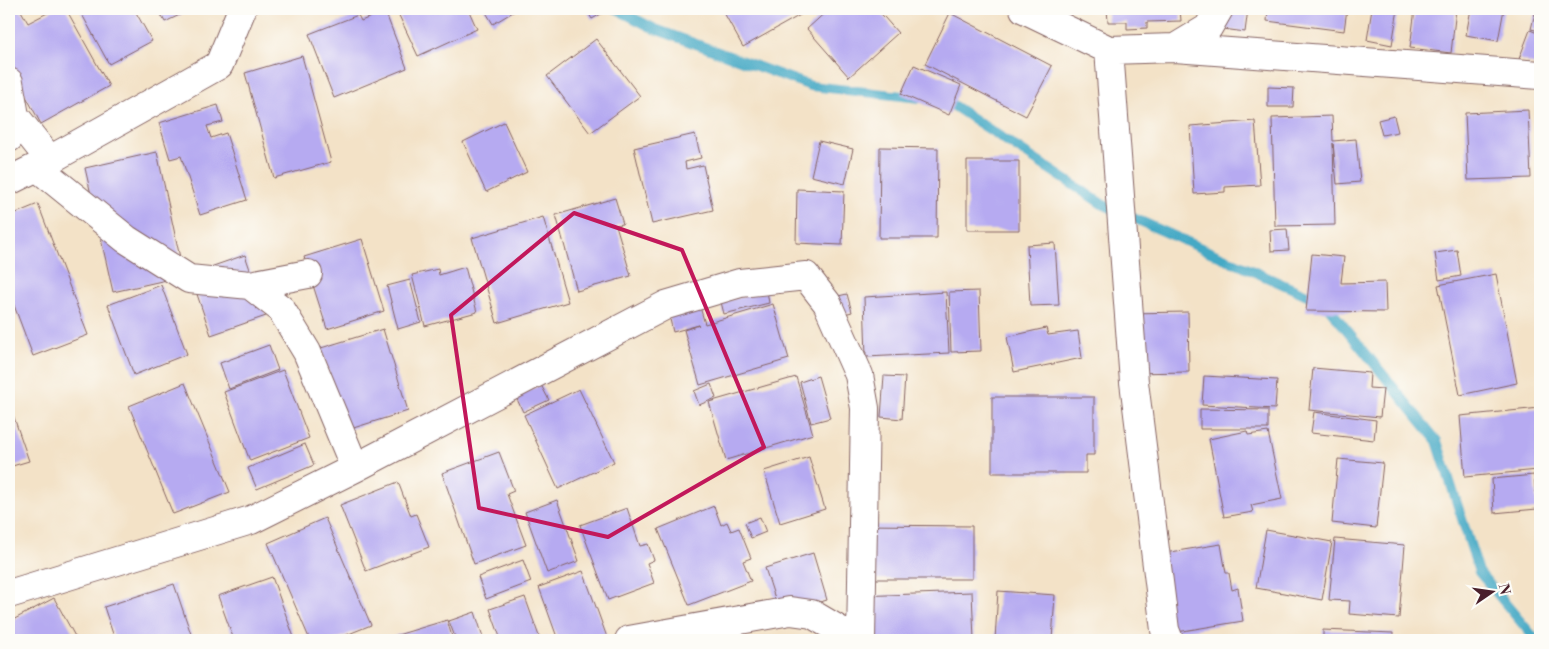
<svg xmlns="http://www.w3.org/2000/svg" width="1549" height="649" font-family="'Libre Bodoni',serif">
<style>
.lines{fill:none;stroke-linecap:round;stroke-linejoin:round}
.stream{stroke:#45a9c5;stroke-width:10}
.building{fill:#b6aaf1}
.minor-casing{stroke:#856362;stroke-width:30}
.minor{stroke:#fff;stroke-width:28}
.marked{fill:none;stroke:#c2185b;stroke-width:4;stroke-linejoin:round}
</style>
<rect width="100%" height="100%" fill="#fdfcf7"/>
<filter id="ink" filterUnits="userSpaceOnUse"><feTurbulence type="fractalNoise" baseFrequency=".02" numOctaves="2"/><feDisplacementMap in="SourceGraphic" scale="10" xChannelSelector="R" yChannelSelector="G"/><feConvolveMatrix kernelMatrix="1 2 1 2 8 2 1 2 1" color-interpolation-filters="sRGB"/></filter>
<filter id="wash" filterUnits="userSpaceOnUse"><feTurbulence type="fractalNoise" baseFrequency=".0096" numOctaves="4" result="noise"/><feDisplacementMap in="SourceGraphic" scale="20" xChannelSelector="R" yChannelSelector="G"/><feGaussianBlur stdDeviation="1.12" result="paint"/><feColorMatrix in="noise" values="0 0 0 0 0 0 0 0 0 0 0 0 0 0 0 0 0 1.4 0 .05"/><feComposite in="paint" operator="in"/></filter>
<g filter="url(#wash)">
<rect width="100%" height="100%" fill="#f3e2c7"/>
<g class="lines">
<path class="stream" d="M616,9L655,29L811,86L920,98
M941,101L948,102L1102,204L1325,303L1437,441L1479,572L1536,640"/>
</g>
<g id="blocks">
<path class="building" d="M17,9H20L28,23L55,9H66L109,86L41,124L9,65V14Z
M79,9H134L152,41L109,64Z
M158,9H192L165,22Z
M396,9H468L477,29L418,56Z
M484,9H518L493,24Z
M586,9H610L592,19Z
M722,9H811L743,47Z
M829,9H877L898,33L849,77L807,29Z
M1107,9H1180L1181,21L1147,22V28L1127,29V22H1108Z
M1211,9H1248L1245,32L1209,27Z
M1268,9H1347L1344,31L1267,21Z
M1372,9H1398L1392,45L1367,40Z
M1415,9H1456L1451,53L1410,48Z
M1471,9H1504L1498,41L1466,35Z
M1536,9L1540,11V31L1531,29Z
M385,11L407,68L334,98L309,34L358,15L361,21Z
M950,13L1052,66L1026,116L925,64Z
M1530,30L1540,34V59L1538,66L1519,59Z
M596,39L640,96L590,133L547,76Z
M302,56L331,162L274,178L245,73Z
M914,65L961,85L949,115L901,94Z
M1268,87L1294,88L1293,107H1268Z
M218,105L223,122L207,126L211,138L226,133L247,200L200,215L181,156L170,159L159,123Z
M1528,110L1531,178L1468,180L1465,113Z
M1332,116L1333,141L1356,139L1360,182L1337,184L1333,143L1335,225L1275,226L1272,118Z
M1394,116L1398,132L1382,135L1378,120Z
M1255,121L1260,185L1225,187V192L1194,194L1190,126Z
M504,122L527,172L486,192L463,142Z
M695,134L701,158L685,162L686,169L703,165L713,210L652,224L634,148Z
M819,141L853,149L845,184L811,176Z
M880,147L938,148L937,238H879Z
M157,152L184,276L113,292L85,168Z
M967,161H1019V230H967Z
M797,189L844,191L842,245L796,243Z
M615,198L623,224L616,225L631,276L577,291L556,215Z
M38,204L88,335L33,356L9,292V216Z
M543,217L568,302L497,323L472,238Z
M1287,229L1289,250L1271,251L1270,230Z
M362,239L384,311L327,329L304,257Z
M1055,243L1059,305L1030,306L1027,245Z
M1457,250L1461,276L1439,280L1435,253Z
M1312,254L1344,257L1341,283L1385,282L1386,312L1306,311Z
M245,255L266,316L211,335L190,274Z
M465,267L477,312L425,326L412,275L438,269L439,275Z
M1496,274L1517,383L1460,395L1438,285Z
M410,280L421,322L398,329L387,286Z
M161,285L187,354L134,375L108,305Z
M767,291L769,303L724,314L721,302Z
M979,291L981,351L951,352L949,292Z
M946,292L949,353L866,357L864,297Z
M847,294L852,312L826,319L821,300Z
M773,304L789,359L700,385L684,330L699,325L673,332L669,315L700,307L705,324Z
M1188,312L1189,372L1130,373L1128,313Z
M1046,328L1048,335L1078,331L1082,358L1014,372L1007,337Z
M383,329L408,411L347,430L321,348Z
M269,345L278,370L229,389L220,363Z
M1313,368L1370,373L1369,388L1383,389L1380,417L1309,410Z
M283,370L309,438L250,461L224,392Z
M818,376L830,418L811,423L800,382Z
M884,376L905,377L902,419L881,417Z
M1204,376L1277,380L1275,409L1202,405Z
M796,377L813,434L726,460L709,402Z
M185,383L230,492L173,514L129,406Z
M711,384L716,398L699,405L694,391Z
M541,385L549,400L523,412L516,397Z
M579,389L614,462L558,489L524,415Z
M992,397H1094V455H1086V473H992Z
M9,403L29,461L9,467Z
M1540,408V449L1537,450L1538,470L1465,477L1460,416Z
M1200,409L1268,410V429H1200Z
M1314,412L1376,420L1374,440L1311,433Z
M1247,431L1248,435L1268,432L1282,499L1251,505L1253,512L1224,517L1209,439Z
M305,444L314,465L257,489L248,468Z
M499,452L514,491L507,494L526,545L474,564L442,473Z
M809,457L825,509L780,523L764,471Z
M1338,459L1383,463L1376,528L1332,523Z
M1534,475L1537,509L1494,513L1492,479Z
M398,482L411,516L416,514L429,547L366,571L340,505Z
M557,500L579,561L547,573L525,512Z
M714,506L721,525L727,522L731,531L739,528L751,558L743,561L751,581L689,605L658,529Z
M627,508L640,546L648,544L654,560L647,563L654,583L608,600L580,525Z
M760,517L766,532L751,538L745,523Z
M325,518L371,625L334,640H310L268,543Z
M864,525L972,526V579H864Z
M1266,530L1332,542L1322,600L1256,588Z
M1335,539L1405,545L1399,618L1349,614L1350,601L1329,600Z
M1221,544L1226,573H1229L1232,590L1238,588L1243,621L1171,633L1158,554Z
M813,553L827,600L780,614L765,568Z
M523,560L531,582L486,599L478,577Z
M583,571L608,640H558L539,587Z
M272,577L295,640H234L218,596Z
M174,584L193,640H115L104,607Z
M998,591L1055,595L1052,640H995Z
M972,592L974,640H859L858,596Z
M525,597L540,639L548,636L549,640H501L490,609Z
M54,598L77,640H9V622Z
M475,612L484,640H456L449,621Z
M447,620L453,640H381Z
M1323,630L1393,633V640H1323Z"/>
</g>
</g>
<g filter="url(#ink)">
<use href="#blocks" fill-opacity="0" stroke="#856362" stroke-width="1"/>
<g class="lines">
<defs>
<path id="minor" d="M1024,9L1109,50L1175,48L1540,75
M1175,48L1208,28L1219,9
M1109,50L1134,382L1165,630L1169,640
M9,82L15,116L9,138
M15,116L50,160
M37,167L126,239L189,279L250,285L308,274
M9,181L37,167L219,65L242,9
M250,285L281,309L307,352L355,468
M9,594L251,520L355,468L666,305L740,283L806,276L827,303L859,375L865,408L861,640
M629,640L790,611L812,614L856,640"/>
</defs>
<use href="#minor" class="minor-casing"/>
<use href="#minor" class="minor"/>
</g>
</g>
<path class="marked" d="M574,213L682,250L764,447L608,537L479,508L451,315Z"/>
<rect width="1549" height="649" fill="none" stroke="#fdfcf7" stroke-width="30"/>
<g transform="translate(1492 592) rotate(77)" stroke="#fdfcf7" stroke-width="4" paint-order="stroke">
<path d="M0-4L9 19L0 12L-9 19Z" fill="#4a1f2b"/>
<text y="-8" font-size="14" font-weight="bold" text-anchor="middle" fill="#4a1f2b">N</text>
</g>
</svg>
